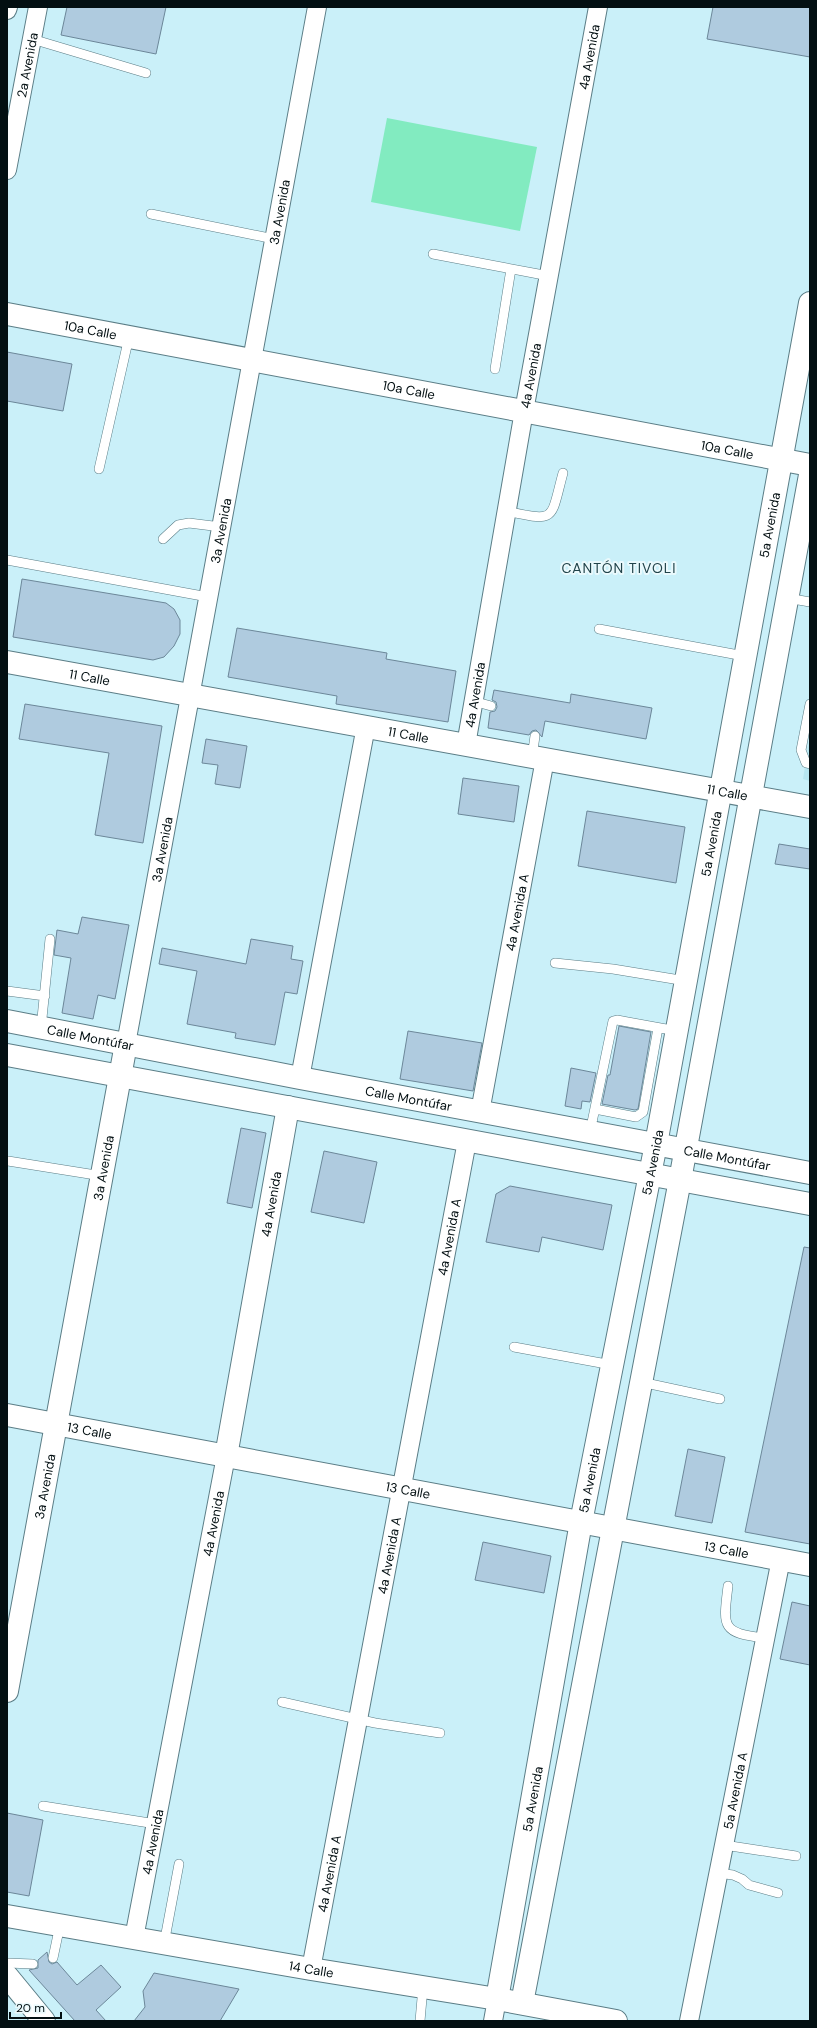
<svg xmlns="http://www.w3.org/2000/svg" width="817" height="2028" font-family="'DM Sans',sans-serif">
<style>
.built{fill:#b6e6f1}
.green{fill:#82ebc0}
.building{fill:#afcbdf;stroke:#6c8799}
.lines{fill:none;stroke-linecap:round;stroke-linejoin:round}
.lane-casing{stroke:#5b7d86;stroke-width:10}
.street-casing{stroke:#5b7d86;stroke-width:20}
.secondary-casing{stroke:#5b7d86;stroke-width:24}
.highway-casing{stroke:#5b7d86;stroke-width:24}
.lane{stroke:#fff;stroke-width:9}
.street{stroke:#fff;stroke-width:18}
.secondary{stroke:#fff;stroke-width:22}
.highway{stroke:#fff;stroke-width:22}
.labels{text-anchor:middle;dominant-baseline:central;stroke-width:4;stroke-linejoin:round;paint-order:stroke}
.street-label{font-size:13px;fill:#030f12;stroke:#eaf9fc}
.neighbourhood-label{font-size:14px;letter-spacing:1px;fill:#21434a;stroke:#eaf9fc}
</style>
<rect width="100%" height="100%" fill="#caf0f9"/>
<path class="built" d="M810,736V781L803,779Z"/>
<path class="green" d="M387,118L537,147L520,231L371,202Z"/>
<path class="building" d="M67,7H166L156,54L61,35Z
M713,7H810V57L707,39Z
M7,352L72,364L63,411L7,401Z
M22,579L166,603L174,609L180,620V634L174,646L164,657L153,660L13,637Z
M237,628L387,653L386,659L456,671L448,722L336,704L337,696L228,677Z
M494,690L570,703L571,694L652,708L646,739L545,721L542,737L536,730L532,731L529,735L488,728L490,712L495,711L497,707L496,702L492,700Z
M25,704L162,726L143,843L95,835L109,753L19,739Z
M206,739L247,746L240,788L215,784L218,765L202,763Z
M463,778L519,786L514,822L458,814Z
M587,811L685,827L676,883L578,866Z
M779,844L810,849V869L775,864Z
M82,917L129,925L115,999L98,995L93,1019L62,1013L71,958L54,955L57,930L78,934Z
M251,939L293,946L291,959L303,961L297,994L285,992L275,1045L235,1038L236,1033L187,1024L197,971L159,964L162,948L246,964Z
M619,1026L651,1032L638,1109L635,1110L602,1104L608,1075H610Z
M408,1031L482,1043L473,1091L400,1079Z
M571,1068L596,1073L590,1102L582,1101L581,1109L565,1106Z
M241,1128L266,1133L252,1208L227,1203Z
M324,1151L377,1162L364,1223L311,1212Z
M510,1186L612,1205L603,1250L542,1237L539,1252L486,1242L496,1194Z
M804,1247L810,1248V1544L745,1532Z
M688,1449L725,1457L712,1523L675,1516Z
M483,1542L551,1556L544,1593L475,1580Z
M792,1602L810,1606V1665L780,1659Z
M7,1813L43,1820L29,1896L7,1892Z
M47,1952L49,1962L52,1964L57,1962L77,1985L101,1965L121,1987L96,2010L106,2021H75L29,1970L38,1968V1960Z
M154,1973L239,1989L220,2021H134L145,2007L143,1991Z"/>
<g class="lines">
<defs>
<path id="lane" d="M32,39L146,73
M151,214L274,239
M433,254L549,276
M495,369L511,269
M99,469L129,337
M506,511C557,522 550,521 563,473
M163,539L178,525L189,523L221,527
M7,560L208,597
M787,598L810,602
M599,629L744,656
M473,701L491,706
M810,704L801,750L806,763L810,764
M532,757L535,736
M555,963L613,969L686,981
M7,991L45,996
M41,1028L50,939
M595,1109L636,1117L643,1112L658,1028
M590,1132L613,1021L617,1020L677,1031
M8,1161L102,1176
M514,1347L612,1365
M641,1382L720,1399
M728,1586C723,1627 721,1633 765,1638
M282,1702L375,1723L440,1733
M43,1806L156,1824
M724,1845L796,1856
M718,1873L733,1875L742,1879L749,1885L778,1893
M164,1944L179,1864
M53,1958L60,1925
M7,1963L33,1964
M420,2021L423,1987"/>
<g id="street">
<path d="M7,10L8,7"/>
<path id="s1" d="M7,170L38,7"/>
<path id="s2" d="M466,745L524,411L598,7"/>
<path id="s3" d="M126,1044L317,7"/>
<path d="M300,1078L366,726"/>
<path id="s4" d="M480,1112L545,759"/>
<path id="s5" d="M134,1938L226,1456"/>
<path id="s6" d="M311,1969L467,1141"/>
<path d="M493,2021L497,1999"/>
<path id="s7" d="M689,2021L781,1559"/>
</g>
<g id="secondary">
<path id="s8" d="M7,314L810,465"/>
<path id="s9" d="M7,662L810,807"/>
<path id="s10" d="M7,1021L300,1078L810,1173"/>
<path d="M7,1055L810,1204"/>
<path id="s11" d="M7,1415L810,1565"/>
<path id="s12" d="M226,1456L288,1107"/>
<path id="s13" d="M7,1691L126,1044"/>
<path id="s14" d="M7,1916L311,1969L497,1999L616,2021"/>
<path id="s15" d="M497,1999L581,1522L656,1144L810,303"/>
<path d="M522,2003L680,1180L810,475"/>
</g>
<path id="highway" d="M7,1976L44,2021"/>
</defs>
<use href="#lane" class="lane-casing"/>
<use href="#street" class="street-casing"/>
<use href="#secondary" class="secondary-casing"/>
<use href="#highway" class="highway-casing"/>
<use href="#lane" class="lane"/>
<use href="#street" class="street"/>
<use href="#secondary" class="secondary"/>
<use href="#highway" class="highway"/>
</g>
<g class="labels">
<g class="street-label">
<text stroke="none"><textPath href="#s2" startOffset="699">4a Avenida</textPath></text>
<text stroke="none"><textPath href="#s1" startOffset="107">2a Avenida</textPath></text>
<text stroke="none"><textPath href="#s3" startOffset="846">3a Avenida</textPath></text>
<text stroke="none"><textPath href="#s8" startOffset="85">10a Calle</textPath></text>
<text stroke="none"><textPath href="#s2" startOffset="375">4a Avenida</textPath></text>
<text stroke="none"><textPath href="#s8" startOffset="409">10a Calle</textPath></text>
<text stroke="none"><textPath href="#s8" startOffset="733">10a Calle</textPath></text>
<text stroke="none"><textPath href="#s15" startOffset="1499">5a Avenida</textPath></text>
<text stroke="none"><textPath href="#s3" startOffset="522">3a Avenida</textPath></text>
<text stroke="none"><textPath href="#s9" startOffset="84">11 Calle</textPath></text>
<text stroke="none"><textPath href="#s2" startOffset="51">4a Avenida</textPath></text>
<text stroke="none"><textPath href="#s9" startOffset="408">11 Calle</textPath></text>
<text stroke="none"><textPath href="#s9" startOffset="732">11 Calle</textPath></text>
<text stroke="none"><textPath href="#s15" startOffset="1175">5a Avenida</textPath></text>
<text stroke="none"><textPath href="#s3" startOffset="198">3a Avenida</textPath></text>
<text stroke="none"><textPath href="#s4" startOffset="203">4a Avenida A</textPath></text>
<text stroke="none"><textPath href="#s10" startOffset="85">Calle Montúfar</textPath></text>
<text stroke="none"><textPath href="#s10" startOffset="409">Calle Montúfar</textPath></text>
<text stroke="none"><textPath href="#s10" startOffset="733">Calle Montúfar</textPath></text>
<text stroke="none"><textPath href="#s15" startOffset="851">5a Avenida</textPath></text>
<text stroke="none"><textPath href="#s13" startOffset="532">3a Avenida</textPath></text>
<text stroke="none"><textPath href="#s12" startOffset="256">4a Avenida</textPath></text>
<text stroke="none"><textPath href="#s6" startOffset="745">4a Avenida A</textPath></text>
<text stroke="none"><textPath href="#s11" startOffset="84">13 Calle</textPath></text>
<text stroke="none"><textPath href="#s15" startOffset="527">5a Avenida</textPath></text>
<text stroke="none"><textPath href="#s13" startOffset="208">3a Avenida</textPath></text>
<text stroke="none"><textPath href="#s11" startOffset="408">13 Calle</textPath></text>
<text stroke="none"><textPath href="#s5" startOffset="422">4a Avenida</textPath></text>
<text stroke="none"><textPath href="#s11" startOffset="732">13 Calle</textPath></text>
<text stroke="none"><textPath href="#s6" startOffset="421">4a Avenida A</textPath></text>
<text stroke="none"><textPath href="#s7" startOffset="235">5a Avenida A</textPath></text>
<text stroke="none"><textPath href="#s15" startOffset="203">5a Avenida</textPath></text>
<text stroke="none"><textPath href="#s5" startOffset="98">4a Avenida</textPath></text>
<text stroke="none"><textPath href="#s6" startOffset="97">4a Avenida A</textPath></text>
<text stroke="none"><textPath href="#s14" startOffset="309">14 Calle</textPath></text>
</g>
<g class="neighbourhood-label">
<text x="619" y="568">CANTÓN TIVOLI</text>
</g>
</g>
<rect width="817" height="2028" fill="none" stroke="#030f12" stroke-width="16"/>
<path d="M10 2012v6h51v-6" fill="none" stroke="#030f12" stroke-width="2"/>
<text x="16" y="2012" font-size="12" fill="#030f12" stroke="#eaf9fc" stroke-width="3" paint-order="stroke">20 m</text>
</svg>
